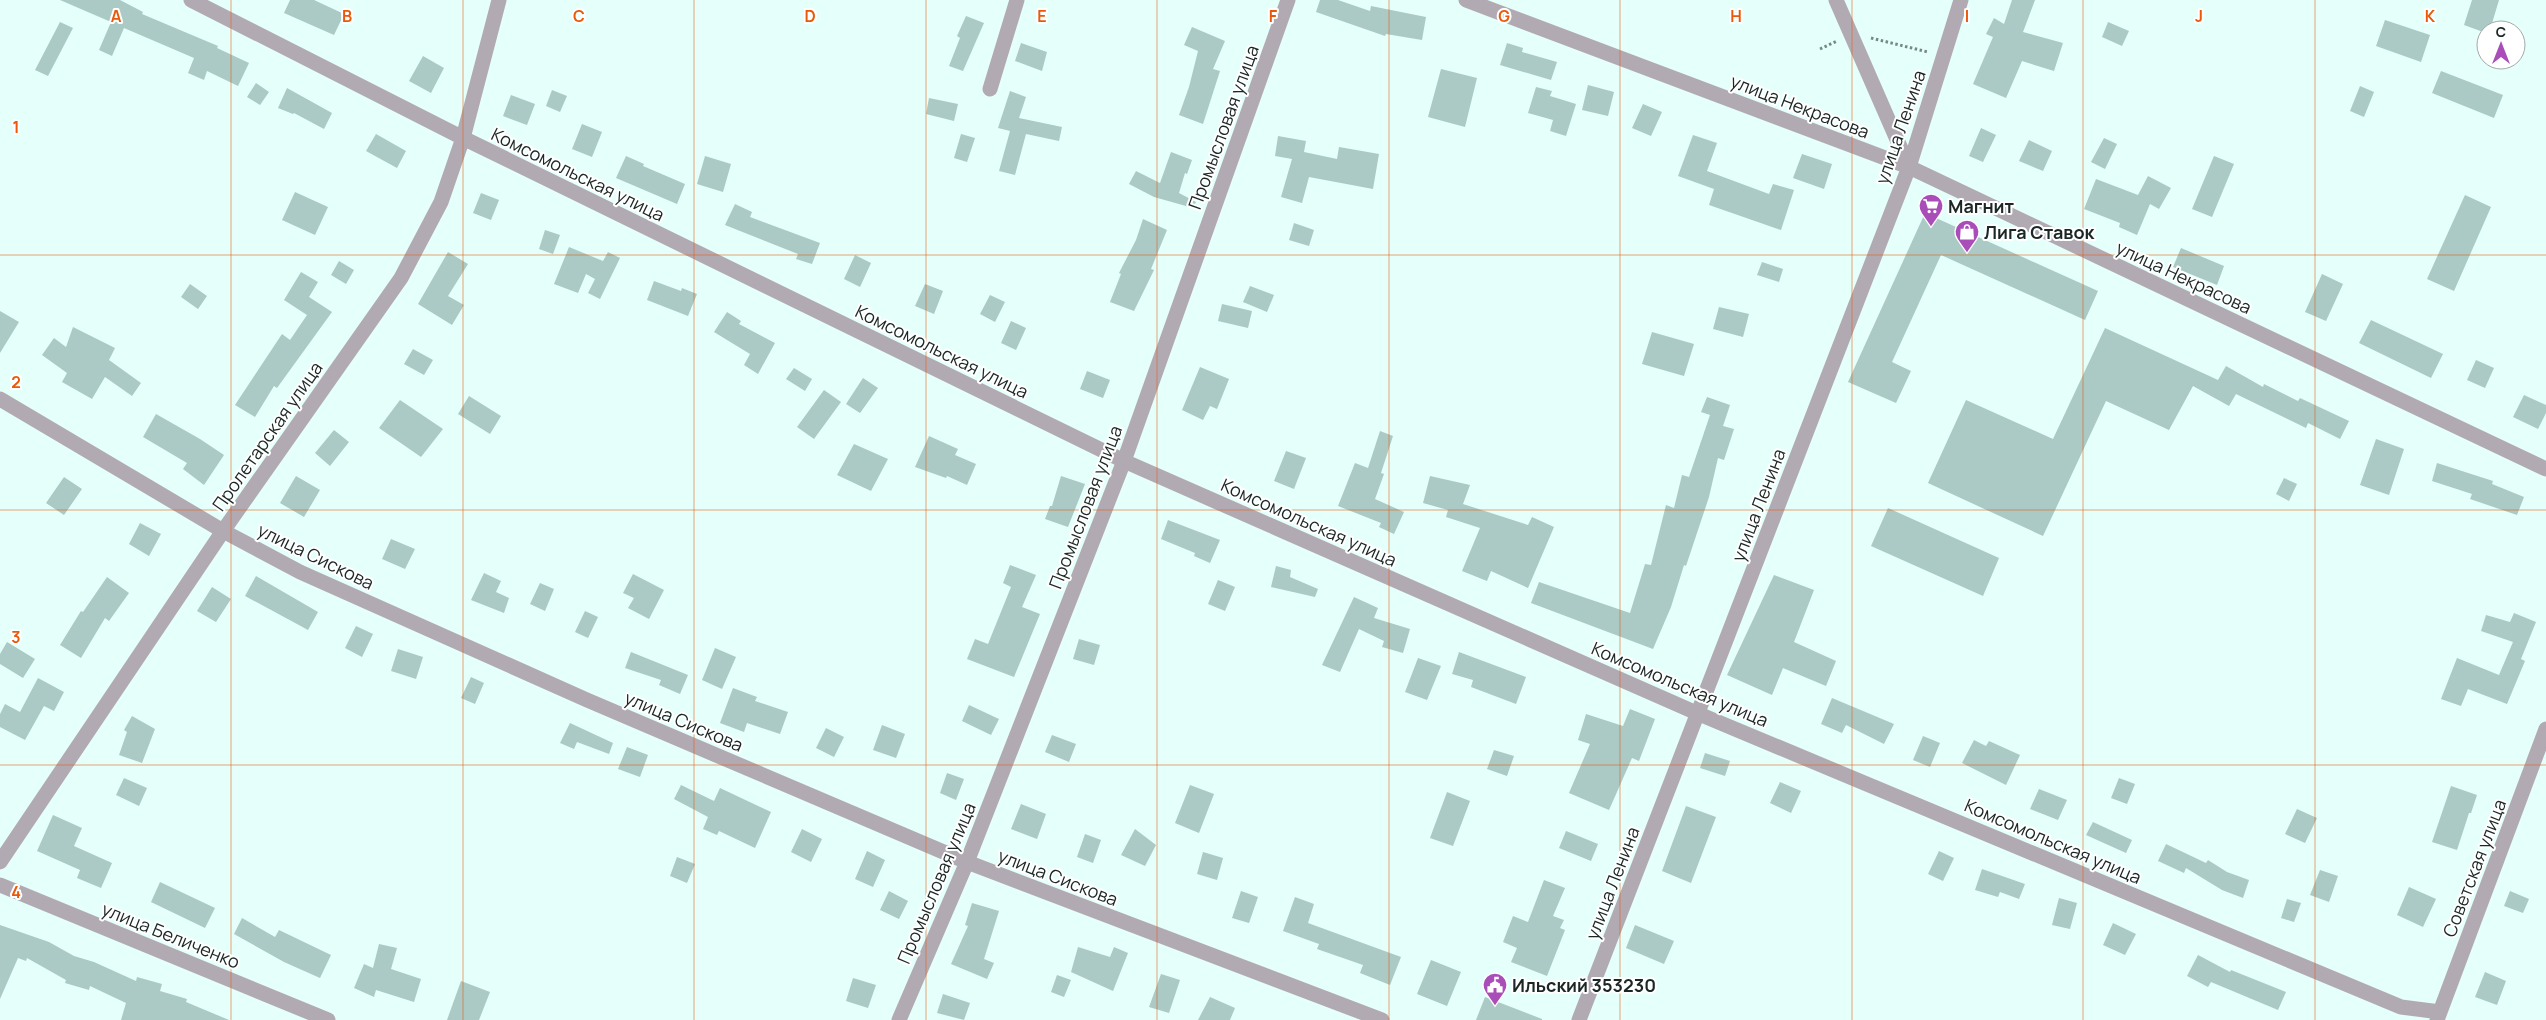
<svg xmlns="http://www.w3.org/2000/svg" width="2546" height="1020" font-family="Manrope,sans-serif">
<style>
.building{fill:#abcac5}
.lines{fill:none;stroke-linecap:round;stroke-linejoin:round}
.path{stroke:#778986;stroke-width:3;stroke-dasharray:2.5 2.5;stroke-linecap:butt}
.minor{stroke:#b2aab3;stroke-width:15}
.grid{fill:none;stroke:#e8590c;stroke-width:1;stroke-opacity:0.55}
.labels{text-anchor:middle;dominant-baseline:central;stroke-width:4;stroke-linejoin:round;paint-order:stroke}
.street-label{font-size:18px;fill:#1b2725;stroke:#fff}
.poi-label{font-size:18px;font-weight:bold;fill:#1b2725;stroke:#fff;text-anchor:start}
.grid-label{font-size:16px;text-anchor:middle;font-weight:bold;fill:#e8590c;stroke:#fff;stroke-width:4;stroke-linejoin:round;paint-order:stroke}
</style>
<rect width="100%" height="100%" fill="#e5fffa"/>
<path class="building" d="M60,0H120L143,12L142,14L218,46L217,48L249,63L238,86L207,71L204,80L188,73L194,58L124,28L112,56L99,50L111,22Z
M290,0H314L344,14L334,35L284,13Z
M1320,0H1338L1370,11L1371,6L1426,17L1422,40L1386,34L1385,36L1316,12Z
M2012,0H2035L2023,32L2063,43L2054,71L2022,61L2006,98L1973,84L1993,37L1986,34L1994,18L2004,24Z
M2472,0H2499L2490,30H2486V33L2464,25Z
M966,16L984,23L963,71L949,66L960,38L957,36Z
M2385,20L2430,35L2421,62L2376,46Z
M60,22L73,28L48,76L35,70Z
M2108,22L2129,31L2122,46L2102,37Z
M1192,27L1225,41L1213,69L1220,71L1203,124L1179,115L1189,87L1198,51L1184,45Z
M1021,43L1047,52L1042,71L1015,61Z
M1507,43L1523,48L1522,52L1557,62L1551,80L1500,65Z
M423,56L444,68L431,93L409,81Z
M1441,69L1477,78L1465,127L1428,117Z
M2441,71L2503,95L2494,118L2432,93Z
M256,83L269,92L260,105L247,97Z
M1588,85L1614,92L1608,116L1582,110Z
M2360,86L2374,92L2364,117L2350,111Z
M1536,87L1552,91L1550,96L1576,104L1566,136L1550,131L1553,120L1528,113Z
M287,88L332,113L324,129L294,113L293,114L278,108Z
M552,90L567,96L560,112L546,106Z
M1010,91L1026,97L1019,118L1062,127L1059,141L1026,134L1015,175L999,171L1010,131L998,128Z
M511,95L535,104L527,125L503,116Z
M929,98L958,104L954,121L926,114Z
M1643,104L1662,112L1651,136L1632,128Z
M582,124L602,132L592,157L572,149Z
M1981,128L1996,135L1983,162L1969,156Z
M376,134L406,151L397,168L366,151Z
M961,134L975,138L967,162L954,158Z
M1693,135L1717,143L1707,171L1769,194L1773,184L1794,190L1781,230L1709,205L1714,189L1678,176Z
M1278,136L1306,141L1304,152L1337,159L1339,147L1379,154L1373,189L1309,177L1302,203L1281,197L1292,159L1275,156Z
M2104,138L2117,144L2105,169L2091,162Z
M2029,140L2052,151L2043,171L2019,161Z
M1171,152L1192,160L1187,174L1185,173L1179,193L1196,202L1193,208L1154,197L1129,184L1136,171L1160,183Z
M1802,154L1832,164L1824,189L1793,178Z
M626,156L644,164L643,166L685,184L677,204L616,178Z
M705,156L731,164L723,192L697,184Z
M2214,156L2234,164L2212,217L2192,209Z
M2148,176L2171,188L2159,209L2150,204L2137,235L2119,227L2120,223L2084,209L2096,179L2138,195Z
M295,192L328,207L315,235L282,220Z
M481,193L499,200L491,220L473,213Z
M2465,195L2491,207L2454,291L2427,279Z
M735,204L752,212L750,217L820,243L812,264L796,259L798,254L725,225Z
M1925,213L2098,291L2085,320L1941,255L1892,362L1911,371L1896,403L1848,382Z
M1143,219L1167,230L1151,269L1154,270L1134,311L1110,302L1121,274L1119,273L1136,240Z
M1294,223L1314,230L1309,246L1289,240Z
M545,230L560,235L553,254L539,249Z
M569,247L603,261L608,252L620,258L600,299L588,293L595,279L586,274L578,293L554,284Z
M2181,248L2224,266L2217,285L2173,267Z
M448,252L468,264L448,296L464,305L452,325L418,304Z
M855,255L871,263L860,287L844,279Z
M339,261L354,270L346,284L331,275Z
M1762,262L1783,269L1779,282L1757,275Z
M301,272L318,282L309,297L332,312L277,388L274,386L255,417L235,405L282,334L290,340L307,315L284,300Z
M2322,274L2343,284L2326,321L2305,312Z
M654,281L681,291L682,288L697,294L688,316L647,300Z
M190,284L207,296L198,309L181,297Z
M925,284L943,291L934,314L915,306Z
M1250,286L1274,295L1267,312L1243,302Z
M990,295L1005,302L995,322L980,314Z
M1222,304L1252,311L1248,328L1218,321Z
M1719,307L1749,314L1743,337L1713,329Z
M0,311L19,322L0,353Z
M727,312L741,321L739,324L775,343L758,374L744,365L750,354L714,332Z
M2371,320L2443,354L2431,378L2359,343Z
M1011,321L1026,328L1016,350L1001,343Z
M73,327L115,348L109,360L141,383L132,396L105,377L92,399L62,382L67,373L42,355L54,338L66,347Z
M2105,328L2218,380L2226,366L2263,387L2264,384L2298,401L2300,398L2349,421L2340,439L2308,423L2306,428L2236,394L2229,406L2193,386L2169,430L2106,401L2043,536L1928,483L1966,400L2053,439Z
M1652,332L1694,344L1684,376L1642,364Z
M413,349L433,360L424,375L404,364Z
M2476,360L2494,368L2485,388L2467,380Z
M1200,367L1229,379L1217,409L1210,406L1203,420L1182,410Z
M794,368L812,379L805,391L786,379Z
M1087,371L1110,380L1103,398L1080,389Z
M863,378L878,388L860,413L846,404Z
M824,390L841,402L814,439L797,427Z
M2524,395L2546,405V413L2538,429L2513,417Z
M469,396L501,416L490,434L458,414Z
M1707,397L1730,405L1723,426L1734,429L1724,460L1718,458L1709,497L1686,566L1684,565L1671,607L1653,649L1531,603L1539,582L1630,613L1645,564L1651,565L1666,505L1674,508L1682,475L1689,477L1710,415L1701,412Z
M400,400L443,429L421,457L379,428Z
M156,414L200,439L224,455L204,485L183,469L187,463L143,437Z
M334,430L349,442L330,466L315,453Z
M1380,431L1393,436L1381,473L1384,474L1375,499L1404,512L1394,534L1379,527L1381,523L1338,506L1355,463L1368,468Z
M929,436L958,449L955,455L976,464L967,485L947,476L946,478L915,467Z
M2376,439L2404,449L2389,495L2360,485Z
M854,444L888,459L871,491L837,475Z
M1286,451L1306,458L1294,489L1274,481Z
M2437,463L2493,481L2492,484L2524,497L2517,515L2470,499L2472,494L2432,481Z
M296,476L320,490L304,517L280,503Z
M1061,476L1085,484L1068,527L1045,519L1050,506H1052Z
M1430,476L1470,485L1463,504L1528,525L1532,517L1554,527L1528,588L1491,571L1487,581L1462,571L1480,528L1446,517L1448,510L1423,503Z
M64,477L82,489L64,515L46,503Z
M2284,478L2297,484L2289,501L2276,494Z
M1888,508L1999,558L1983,596L1871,546Z
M1168,520L1220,540L1210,563L1194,556L1195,553L1161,539Z
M140,523L161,534L149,556L129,544Z
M391,539L415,549L405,569L382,559Z
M1010,565L1036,575L1022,607L1040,614L1014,677L967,659L975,639L988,644L1011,587L1003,583Z
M1276,566L1291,570L1290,577L1318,589L1315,597L1271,587Z
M484,573L501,581L496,592L509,598L504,613L471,600Z
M633,574L664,590L649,619L628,608L634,598L623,593Z
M1774,575L1814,590L1794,642L1836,661L1826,686L1783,668L1772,695L1727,675Z
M256,576L318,612L308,630L245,596Z
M107,577L129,593L109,621L105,618L81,658L60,645L81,611L83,612Z
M1218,580L1235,587L1225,611L1208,604Z
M540,583L554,589L545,611L530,604Z
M212,587L231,599L216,622L197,611Z
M1354,597L1378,608L1374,618L1410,629L1403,653L1382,647L1384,641L1359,629L1340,672L1322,665Z
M585,611L598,617L588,638L575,632Z
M2514,613L2536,622L2521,659L2525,661L2507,704L2468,689L2461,706L2441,699L2457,658L2499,675L2513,642L2481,631L2486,615L2510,622Z
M356,626L373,634L362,657L345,648Z
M1079,639L1100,645L1094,665L1073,659Z
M7,642L35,659L23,678L0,664V654Z
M715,648L736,657L722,689L702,680Z
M398,649L423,657L416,679L391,671Z
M631,652L688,675L680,694L659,685L661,680L625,668Z
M1459,652L1526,677L1516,704L1471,687L1473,680L1452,674Z
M1418,658L1441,666L1427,700L1405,692Z
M471,677L484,683L475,704L461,698Z
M38,678L64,692L54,711L44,706L25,740L0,727V714L5,704L20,712Z
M733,688L757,697L755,701L788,712L780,734L747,723L744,732L720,723Z
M1832,698L1894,724L1884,744L1846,725L1842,733L1821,724Z
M969,705L999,719L991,735L962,721Z
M1630,709L1655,719L1639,761L1632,758L1609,810L1569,793L1590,744L1578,740L1586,714L1623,726Z
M132,716L155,729L142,763L119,755L127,732L124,730Z
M570,723L613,743L609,754L577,742L574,749L560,743Z
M882,725L905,734L896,758L873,750Z
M826,728L844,737L834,757L816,748Z
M1052,735L1076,744L1069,762L1045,752Z
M1923,736L1940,743L1930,767L1913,760Z
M1974,740L1986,746L1989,741L2020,755L2006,785L1962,763Z
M627,747L648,755L640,777L618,769Z
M1494,750L1514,756L1507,776L1487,769Z
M1705,753L1730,761L1725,776L1700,768Z
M947,773L964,779L956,800L940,793Z
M124,778L147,788L139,806L116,795Z
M2119,778L2135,784L2127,804L2111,798Z
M1780,782L1801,791L1791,813L1770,803Z
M681,785L714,801L720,788L771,812L755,848L719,831L717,835L703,829L708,817L674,799Z
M1190,785L1214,794L1199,833L1175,823Z
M2451,786L2477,795L2471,813H2469L2457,850L2432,842Z
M2039,789L2067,800L2058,820L2030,809Z
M1447,792L1470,801L1453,846L1430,838Z
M1021,804L1046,814L1037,839L1011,829Z
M1686,806L1716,817L1691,883L1662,871Z
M2297,809L2317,818L2305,843L2285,834Z
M53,815L82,828L74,846L112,863L101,888L77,878L80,870L37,851Z
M2093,822L2132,840L2126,853L2086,835Z
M802,829L822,839L811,862L791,852Z
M1135,829L1156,845L1145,866L1121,855Z
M1566,831L1598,844L1591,861L1559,848Z
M1085,834L1101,840L1093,863L1077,857Z
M2166,844L2206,863L2208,860L2227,872L2249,880L2243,898L2222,890L2186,868L2184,873L2158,861Z
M867,851L885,860L873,887L855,879Z
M1939,851L1954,858L1943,881L1928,874Z
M1203,852L1223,858L1217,880L1197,874Z
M677,857L695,864L687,883L670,876Z
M1982,869L2025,884L2019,899L2000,892L1998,897L1975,890Z
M2320,870L2338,876L2329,902L2310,895Z
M1544,880L1565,888L1553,916L1564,920L1560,928L1565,930L1547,976L1511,962L1517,948L1503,942L1513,916L1528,922Z
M160,882L215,908L205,928L151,902Z
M2409,887L2436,899L2423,927L2397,915Z
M889,891L908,901L899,919L880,910Z
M1241,891L1258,897L1249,923L1232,918Z
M2510,891L2529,899L2523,913L2504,906Z
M1295,897L1314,904L1308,923L1401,957L1390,985L1360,973L1363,965L1317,949L1319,944L1283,931Z
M2059,898L2077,903L2070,929L2052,925Z
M2287,899L2301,903L2294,922L2281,918Z
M972,903L999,911L984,959L994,963L987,979L951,964L968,926L965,925Z
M242,918L275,937L279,930L331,955L320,978L284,962L234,934Z
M2113,923L2136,934L2125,955L2103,945Z
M0,925L49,942L74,956L94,962L136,981L137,977L162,984L160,991L187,999L186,1002L229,1020H121L126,1003L90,986L89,990L65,983L66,980L27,958L26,961L18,958L0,999Z
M1635,925L1674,941L1664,964L1626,948Z
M379,944L397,948L391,969L421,979L414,1002L376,990L374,997L354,988L364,964L373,968Z
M1078,947L1110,957L1114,947L1128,953L1113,991L1071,972Z
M2198,955L2230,972L2231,970L2286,992L2278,1010L2211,982L2208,987L2187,976Z
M1431,960L1461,972L1447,1006L1417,994Z
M2485,972L2506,981L2497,1005L2475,997Z
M1161,974L1180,980L1169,1013L1149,1007Z
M1057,975L1071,980L1064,997L1051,992Z
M853,978L876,985L868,1008L846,1001Z
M461,981L490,992L479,1020H447Z
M943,994L970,1003L964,1020L937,1013Z
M1210,997L1235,1008L1230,1020H1198Z
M1485,997L1542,1019V1020H1476Z"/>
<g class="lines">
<path class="path" d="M1871,38L1928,52
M1820,49L1837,41"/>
<path class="minor" d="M191,0L463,138L1124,461L1699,714L2401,1007L2440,1012
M1466,0L1909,167L2546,469
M1836,0L1909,167
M990,89L1017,0
M0,399L223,531L300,572L587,700L967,862L1382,1020
M0,862L223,531L401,278L441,202L463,138L499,0
M0,885L328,1020
M899,1020L967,862L1124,461L1288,0
M1579,1020L1909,167L1961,0
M2437,1020L2546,729"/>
</g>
<path class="grid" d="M231,0V1020M463,0V1020M694,0V1020M926,0V1020M1157,0V1020M1389,0V1020M1620,0V1020M1852,0V1020M2083,0V1020M2315,0V1020M0,255H2546M0,510H2546M0,765H2546"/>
<defs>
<symbol id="supermarket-pin" viewBox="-11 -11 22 30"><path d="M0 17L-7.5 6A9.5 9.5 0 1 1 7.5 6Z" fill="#a94db8" stroke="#fff"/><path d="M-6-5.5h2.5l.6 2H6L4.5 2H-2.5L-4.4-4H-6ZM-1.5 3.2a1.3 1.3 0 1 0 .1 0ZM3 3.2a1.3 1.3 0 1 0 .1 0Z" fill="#fff"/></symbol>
<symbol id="shop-pin" viewBox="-11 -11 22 30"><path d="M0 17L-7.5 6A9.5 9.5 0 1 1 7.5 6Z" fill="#a94db8" stroke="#fff"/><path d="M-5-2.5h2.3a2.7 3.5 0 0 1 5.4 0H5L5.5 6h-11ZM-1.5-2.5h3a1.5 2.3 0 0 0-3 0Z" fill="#fff"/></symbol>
<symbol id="civic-pin" viewBox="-11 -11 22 30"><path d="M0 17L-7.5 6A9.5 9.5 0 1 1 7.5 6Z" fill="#a94db8" stroke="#fff"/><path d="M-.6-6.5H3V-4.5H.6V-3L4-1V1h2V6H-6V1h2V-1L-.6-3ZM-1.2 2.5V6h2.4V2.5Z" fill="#fff"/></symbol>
</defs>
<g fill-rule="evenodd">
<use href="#supermarket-pin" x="1917" y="192" width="28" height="38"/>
<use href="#shop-pin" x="1953" y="218" width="28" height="38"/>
<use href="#civic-pin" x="1481" y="971" width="28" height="38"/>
</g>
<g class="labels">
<g class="street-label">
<text transform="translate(1800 106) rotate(21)">улица Некрасова</text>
<text transform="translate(1223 127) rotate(-70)">Промысловая улица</text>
<text transform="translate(1900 127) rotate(-71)">улица Ленина</text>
<text transform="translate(578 174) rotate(26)">Комсомольская улица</text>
<text transform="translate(2184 277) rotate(25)">улица Некрасова</text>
<text transform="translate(942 351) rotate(26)">Комсомольская улица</text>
<text transform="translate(267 436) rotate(-55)">Пролетарская улица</text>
<text transform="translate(1758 505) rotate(-69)">улица Ленина</text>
<text transform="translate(1085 507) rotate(-69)">Промысловая улица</text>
<text transform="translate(1309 522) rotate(24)">Комсомольская улица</text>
<text transform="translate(316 556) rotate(26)">улица Сискова</text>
<text transform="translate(1680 684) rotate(23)">Комсомольская улица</text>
<text transform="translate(684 721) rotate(23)">улица Сискова</text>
<text transform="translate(2053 841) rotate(23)">Комсомольская улица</text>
<text transform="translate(2474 868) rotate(-69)">Советская улица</text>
<text transform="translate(1058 877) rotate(21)">улица Сискова</text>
<text transform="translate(936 883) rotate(-67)">Промысловая улица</text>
<text transform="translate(1612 883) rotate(-69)">улица Ленина</text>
<text transform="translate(171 935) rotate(22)">улица Беличенко</text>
</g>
<g class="poi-label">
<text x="1948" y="206">Магнит</text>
<text x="1984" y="232">Лига Ставок</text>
<text x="1512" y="985">Ильский 353230</text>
</g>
</g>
<g class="grid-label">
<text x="116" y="22">A</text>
<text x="347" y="22">B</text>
<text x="579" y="22">C</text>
<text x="810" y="22">D</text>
<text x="1042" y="22">E</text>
<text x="1273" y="22">F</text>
<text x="1504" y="22">G</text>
<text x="1736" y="22">H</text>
<text x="1967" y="22">I</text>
<text x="2199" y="22">J</text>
<text x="2430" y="22">K</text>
<text x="16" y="133">1</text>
<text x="16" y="388">2</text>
<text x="16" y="643">3</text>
<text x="16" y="898">4</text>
</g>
<g transform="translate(2501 45)"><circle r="24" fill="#ffffff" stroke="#a4a9a8"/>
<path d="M0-4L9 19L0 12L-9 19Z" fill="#a94db8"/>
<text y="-8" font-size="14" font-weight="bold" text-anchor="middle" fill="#1b2725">С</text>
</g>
</svg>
